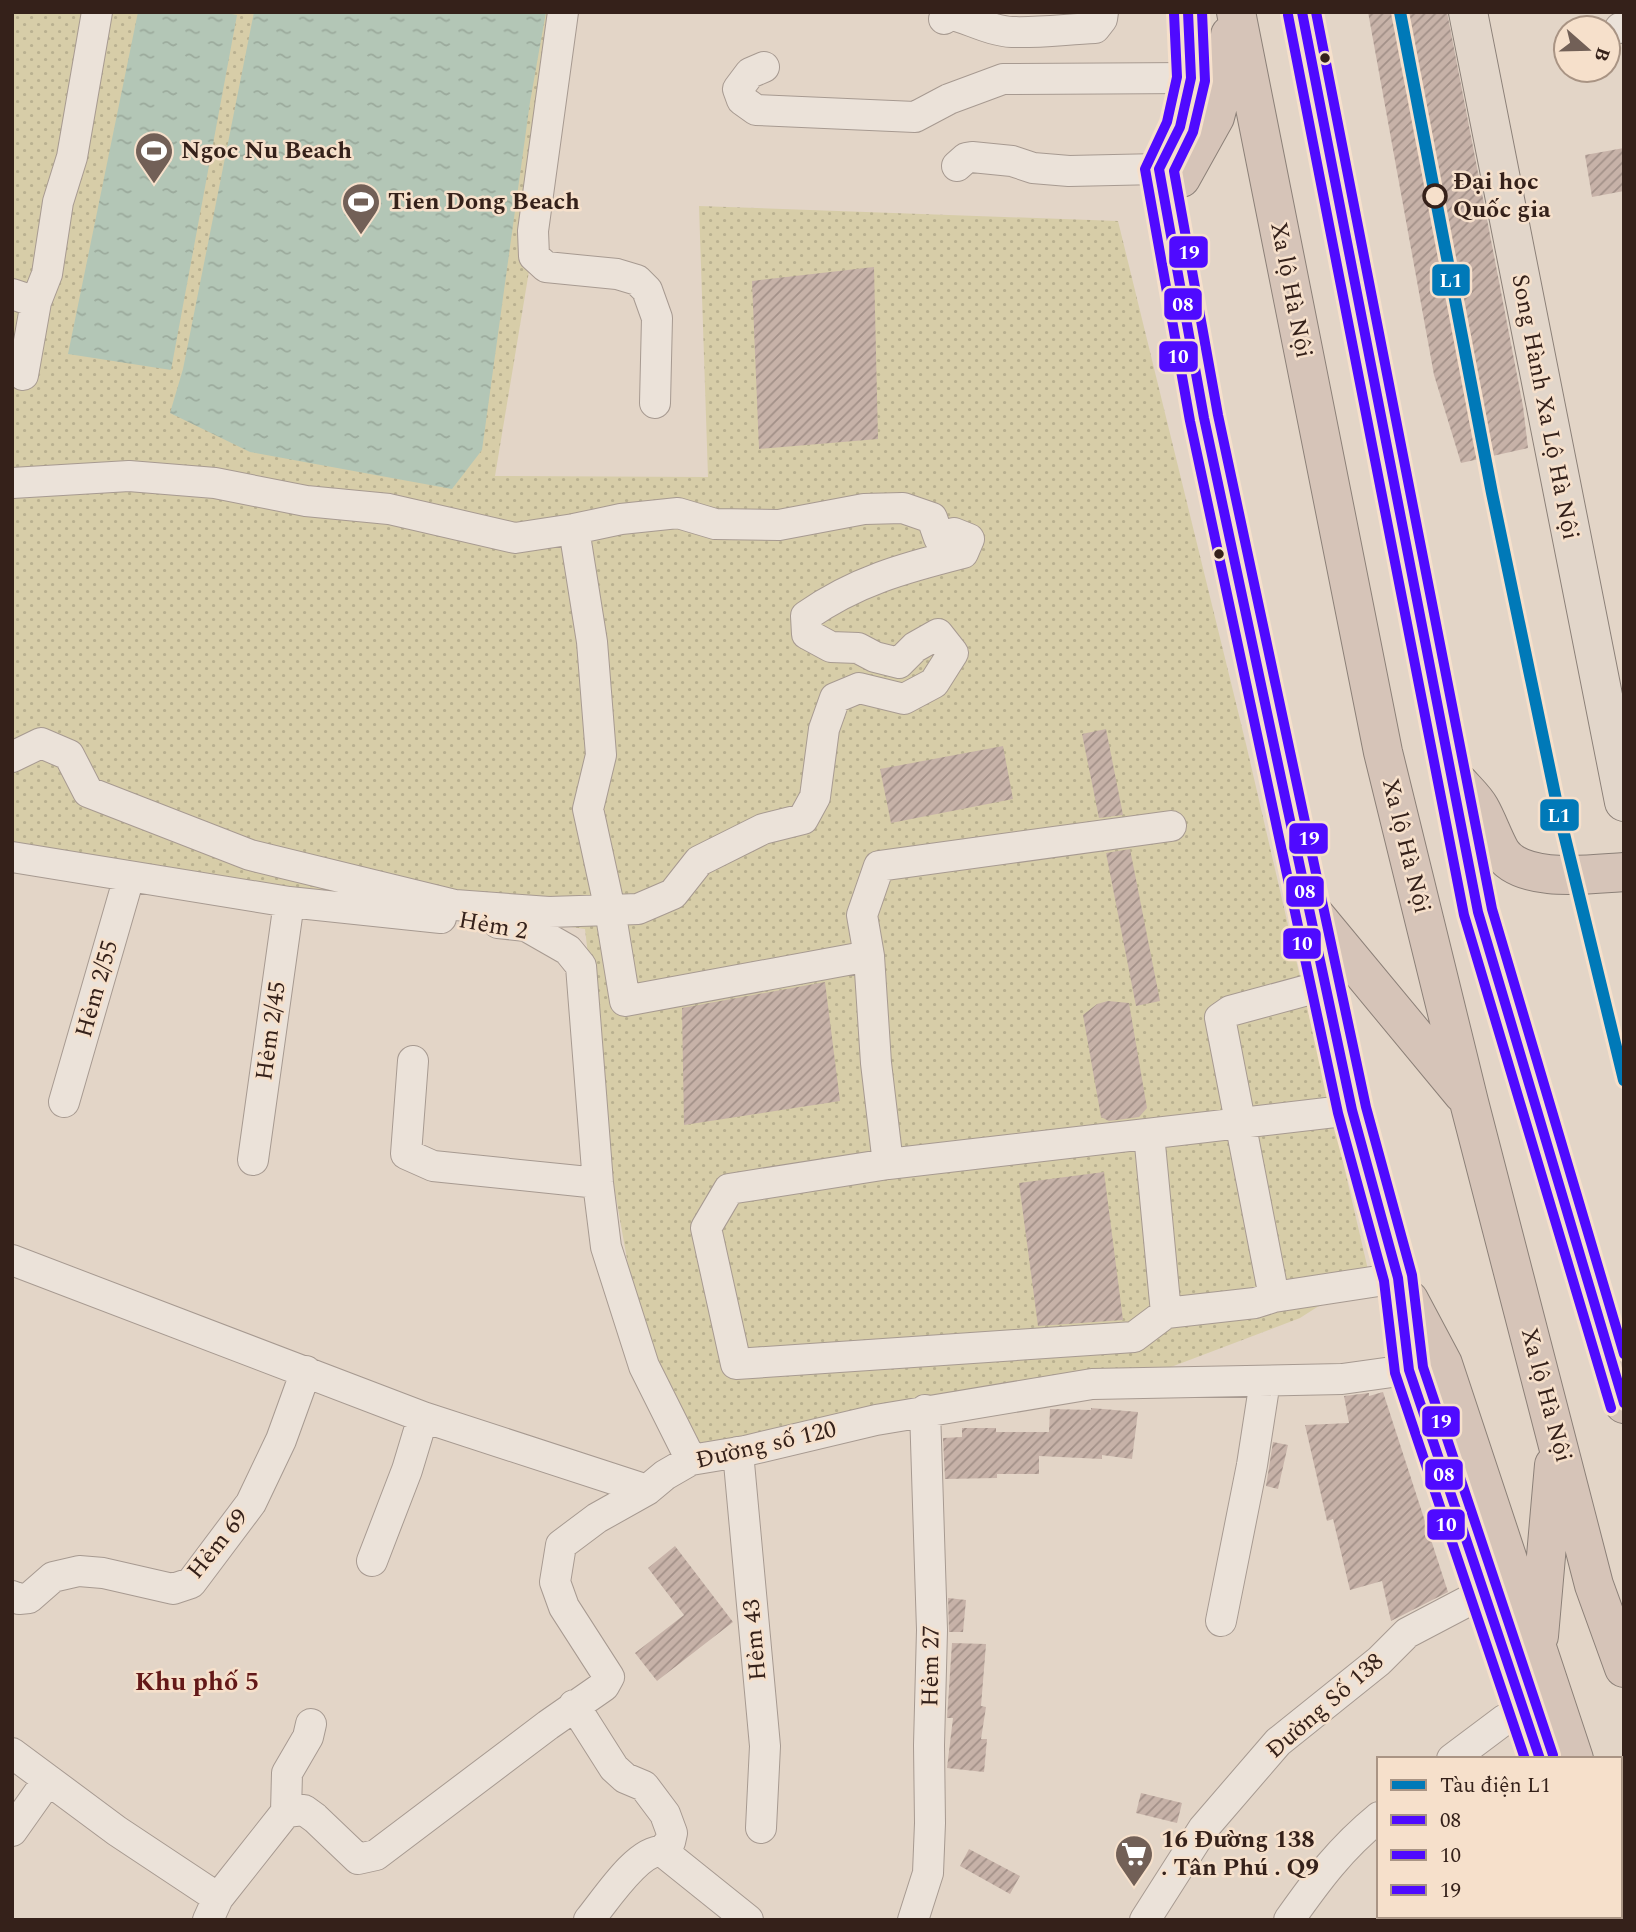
<svg xmlns="http://www.w3.org/2000/svg" width="1636" height="1932" font-family="Spectral,serif">
<style>
.park{fill:url(#park-dots)}
.water{fill:url(#water-ripples)}
.building{fill:url(#building-hatch)}
.lines{fill:none;stroke-linecap:round;stroke-linejoin:round}
.minor-casing{stroke:#a79a91;stroke-width:32}
.major-casing{stroke:#8c8078;stroke-width:40}
.highway-casing{stroke:#8c8078;stroke-width:40}
.minor{stroke:#ebe2d9;stroke-width:30}
.major{stroke:#e2d6ca;stroke-width:38}
.highway{stroke:#d6c4b8;stroke-width:38}
.bus-1-casing{stroke:#f6e0cb;stroke-width:16}
.bus-2-casing{stroke:#f6e0cb;stroke-width:16}
.bus-3-casing{stroke:#f6e0cb;stroke-width:16}
.bus-1{stroke:#4f0aff;stroke-width:10}
.bus-2{stroke:#4f0aff;stroke-width:10}
.bus-3{stroke:#4f0aff;stroke-width:10}
.metro-1-casing{stroke:#f6e0cb;stroke-width:18}
.metro-1{stroke:#0079b8;stroke-width:12}
.bus-dot{fill:#35211a;stroke:#f6e0cb;stroke-width:2.5}
.stop-dot{fill:#f6e0cb;stroke:#35211a;stroke-width:3.5}
.labels{text-anchor:middle;dominant-baseline:central;stroke-width:5;stroke-linejoin:round;paint-order:stroke}
.poi-label{font-size:24px;font-weight:bold;fill:#35211a;stroke:#f6e0cb;text-anchor:start}
.stop-label{font-size:24px;font-weight:bold;fill:#35211a;stroke:#f6e0cb;text-anchor:start}
.street-label{font-size:24px;fill:#35211a;stroke:#f6e0cb}
.neighbourhood-label{font-size:26px;font-weight:bold;fill:#631818;stroke:#f6e0cb}
.line-badge{stroke:#f6e0cb;stroke-width:2.5}
.badge-label{font-size:19px;text-anchor:middle;font-weight:bold;fill:#fff}
</style>
<defs>
<pattern id="park-dots" width="8" height="8" patternUnits="userSpaceOnUse" patternTransform="scale(1.75)"><rect width="8" height="8" fill="#d7cda8"/><path d="M2 2h.1M6 6h.1" fill="none" stroke="#b9b090" stroke-width="1.8" stroke-linecap="round"/></pattern>
<pattern id="water-ripples" width="26" height="14" patternUnits="userSpaceOnUse" patternTransform="scale(1.75)"><rect width="26" height="14" fill="#b3c6b6"/><path d="M2 4q2-2 4 0t4 0M15 11q2-2 4 0t4 0" fill="none" stroke="#9baa9c"/></pattern>
<pattern id="building-hatch" width="6" height="6" patternUnits="userSpaceOnUse" patternTransform="scale(1.75)"><rect width="6" height="6" fill="#c7b2a8"/><path d="M-1 1l2-2M0 6l6-6M5 7l2-2" fill="none" stroke="#a29088"/></pattern>
</defs>
<rect width="100%" height="100%" fill="#e3d5c7"/>
<path class="park" d="M12,12H572L495,476L708,477L699,206L1118,221L1246,744L1369,1274L1300,1318L1134,1381L709,1458L647,1371L615,1192L585,929L12,848Z"/>
<path class="water" d="M138,12H221L237,15L171,370L68,354Z
M254,12H546L530,102L482,450L452,489L250,452L170,413L183,369Z"/>
<path class="building" d="M1368,12H1447L1523,406L1528,448L1461,463L1434,375Z
M1624,148V191L1592,197L1585,155Z
M874,267L878,439L759,449L752,281Z
M1106,729L1123,815L1099,818L1082,734Z
M1003,746L1013,799L891,823L880,769Z
M1130,849L1160,1001L1136,1006L1106,853Z
M825,982L840,1101L684,1125L682,1008Z
M1108,1001L1129,1003L1147,1108L1139,1117L1109,1121L1101,1117L1083,1015L1097,1004Z
M1104,1172L1123,1320L1038,1326L1019,1183Z
M1383,1392L1448,1592L1391,1621L1382,1581L1350,1590L1333,1519L1327,1521L1305,1425L1349,1423L1344,1396L1369,1393V1396Z
M1091,1408L1138,1412L1132,1459L1102,1455V1459L1039,1456V1474H997V1478L945,1479L943,1438L962,1437V1428H996V1432H1049L1050,1409L1091,1410Z
M1273,1442L1288,1445L1278,1489L1266,1486Z
M675,1546L733,1622L657,1681L635,1653L684,1615L648,1568Z
M948,1598L966,1600L963,1632H949Z
M952,1643L986,1644L981,1706L986,1707L981,1739H987L984,1772L947,1768L953,1718H947Z
M1141,1793L1182,1803L1177,1823L1136,1813Z
M969,1849L1020,1876L1010,1894L960,1866Z"/>
<g class="lines">
<defs>
<path id="minor" d="M563,12L533,231L534,256L546,267L617,274L637,280L647,290L657,318L655,403
M944,19L949,14C970,19 990,31 1012,32C1040,33 1068,29 1095,28L1102,19L1103,12
M1620,28L1624,27
M764,67L750,73L738,89L742,100L756,110L915,117L949,99L1003,79L1191,78
M957,166L966,158L972,157L1012,161L1033,168L1069,171L1159,169
M12,294L36,302
M23,375L36,302L47,274L58,202L72,157L97,12
M12,483L129,476L215,483L306,501L389,509L515,538L574,529L621,519L678,513L715,524L779,525L864,509L903,508L932,518L939,538L954,533L969,539L963,553C904,568 856,581 806,616L807,634L831,647L858,648L875,657L899,663L915,647L938,634L953,653L934,683L904,699L859,688L835,698L824,729L815,797L803,819L763,829L699,861L673,894L638,909L610,910L588,809L601,755L592,642L574,529
M12,757L41,743L69,755L88,792L250,855L455,905L549,912L610,910L625,1001L869,956L862,915L879,866L1171,826
M12,857L289,902L441,918
M498,923L526,926L568,950L581,966L598,1183L606,1247L644,1366L691,1460
M869,956L876,1063L888,1164
M1326,985L1230,1011L1220,1018L1274,1297L1255,1303L1166,1313L1134,1337L736,1364L706,1228L729,1189L888,1164L1352,1110
M413,1061L406,1154L433,1166L598,1183
M64,1102L129,877
M1149,1134L1166,1313
M253,1160L289,902
M12,1260L423,1417L647,1490
M1274,1297L1398,1278
M738,1452L765,1746L761,1828
M372,1561L407,1470L423,1417
M12,1596L19,1599L29,1598L53,1577L79,1571L103,1573L173,1589L191,1583L251,1503L281,1440L306,1371
M1221,1621L1252,1465L1265,1381
M574,1705L614,1768L625,1778L644,1786L665,1814L672,1833L670,1842L662,1851
M12,1753L117,1831L218,1898
M1452,1759L1504,1720L1524,1711
M286,1812L287,1773L308,1737L311,1724
M12,1831L48,1780
M208,1920L218,1898L286,1812L304,1810L315,1818L358,1859L376,1855L548,1725L604,1686L609,1677L564,1607L555,1582L561,1545L597,1518L647,1490L665,1475L691,1460L745,1451L876,1420L1092,1384L1342,1379L1428,1367
M589,1920C605,1901 637,1850 662,1851L748,1920
M913,1920L928,1873L930,1823L929,1745L932,1630L925,1410
M1145,1920L1203,1829L1278,1742L1379,1661L1407,1633L1485,1592
M1289,1920C1318,1879 1340,1849 1379,1817
M1507,1920L1509,1916"/>
<path id="major" d="M1468,12L1624,802"/>
<path id="highway" d="M1188,12L1191,78L1180,127L1159,169L1204,418L1352,1110L1398,1278L1409,1370L1540,1759
M1236,12L1383,752L1469,1102L1594,1585L1624,1668
M1302,12L1478,912L1624,1404
M1181,178L1215,117L1228,68L1230,35
M1459,783C1466,791 1475,799 1480,808C1488,822 1493,838 1501,852C1522,884 1590,874 1624,872
M1314,914L1463,1094
M1409,1300L1443,1364L1574,1759
M1539,1636L1554,1465
M1620,1886L1624,1895
M1600,1916L1601,1920"/>
</defs>
<use href="#minor" class="minor-casing"/>
<use href="#major" class="major-casing"/>
<use href="#highway" class="highway-casing"/>
<use href="#minor" class="minor"/>
<use href="#major" class="major"/>
<use href="#highway" class="highway"/>
<defs>
<path id="bus-1" d="M1188,12L1191,78L1180,127L1159,169L1204,418L1352,1110L1398,1278L1409,1370L1540,1759
M1302,12L1478,912L1624,1403"/>
<path id="bus-2" d="M1174,13L1177,77L1167,122L1145,169L1190,421L1338,1113L1384,1281L1395,1373L1525,1759
M1288,15L1464,915L1611,1408"/>
<path id="bus-3" d="M1202,12L1205,81L1193,132L1174,171L1218,415L1366,1107L1412,1275L1423,1367L1553,1755
M1316,12L1492,909L1624,1354"/>
</defs>
<use href="#bus-1" class="bus-1-casing"/>
<use href="#bus-2" class="bus-2-casing"/>
<use href="#bus-3" class="bus-3-casing"/>
<use href="#bus-1" class="bus-1"/>
<use href="#bus-2" class="bus-2"/>
<use href="#bus-3" class="bus-3"/>
<defs>
<path id="metro-1" d="M1400,12L1492,493L1558,809L1624,1080"/>
</defs>
<use href="#metro-1" class="metro-1-casing"/>
<use href="#metro-1" class="metro-1"/>
</g>
<defs>
<symbol id="stadium-pin" viewBox="-11 -11 22 30"><path d="M0 17L-7.5 6A9.5 9.5 0 1 1 7.5 6Z" fill="#726057" stroke="#f6e0cb"/><path d="M0-5a6.5 5 0 1 0 0 10a6.5 5 0 1 0 0-10ZM-3.5-1.8h7v3.6h-7Z" fill="#fff"/></symbol>
<symbol id="supermarket-pin" viewBox="-11 -11 22 30"><path d="M0 17L-7.5 6A9.5 9.5 0 1 1 7.5 6Z" fill="#726057" stroke="#f6e0cb"/><path d="M-6-5.5h2.5l.6 2H6L4.5 2H-2.5L-4.4-4H-6ZM-1.5 3.2a1.3 1.3 0 1 0 .1 0ZM3 3.2a1.3 1.3 0 1 0 .1 0Z" fill="#fff"/></symbol>
</defs>
<g fill-rule="evenodd">
<use href="#stadium-pin" x="132" y="129" width="44" height="60"/>
<use href="#stadium-pin" x="339" y="180" width="44" height="60"/>
<use href="#supermarket-pin" x="1112" y="1832" width="44" height="60"/>
</g>
<g class="bus-dot">
<circle cx="1325" cy="58" r="6"/>
<circle cx="1219" cy="554" r="6"/>
</g>
<circle class="stop-dot" cx="1435" cy="196" r="11"/>
<g class="labels">
<g class="poi-label">
<text x="181" y="151">Ngoc Nu Beach</text>
<text x="388" y="202">Tien Dong Beach</text>
<text x="1161" y="1840">16 Đường 138<tspan x="1161" dy="28">. Tân Phú . Q9</tspan></text>
</g>
<g class="stop-label">
<text x="1453" y="182">Đại học<tspan x="1453" dy="28">Quốc gia</tspan></text>
</g>
<g class="street-label">
<text transform="translate(1291 290) rotate(79)">Xa lộ Hà Nội</text>
<text transform="translate(1545 407) rotate(79)">Song Hành Xa Lộ Hà Nội</text>
<text transform="translate(1406 846) rotate(76)">Xa lộ Hà Nội</text>
<text transform="translate(493 926) rotate(10)">Hẻm 2</text>
<text transform="translate(97 989) rotate(-74)">Hẻm 2/55</text>
<text transform="translate(271 1031) rotate(-82)">Hẻm 2/45</text>
<text transform="translate(1546 1395) rotate(75)">Xa lộ Hà Nội</text>
<text transform="translate(766 1445) rotate(-13)">Đường số 120</text>
<text transform="translate(218 1544) rotate(-51)">Hẻm 69</text>
<text transform="translate(755 1640) rotate(-95)">Hẻm 43</text>
<text transform="translate(931 1666) rotate(-89)">Hẻm 27</text>
<text transform="translate(1325 1706) rotate(-41)">Đường Số 138</text>
</g>
<g class="neighbourhood-label">
<text x="197" y="1682">Khu phố 5</text>
</g>
</g>
<g class="line-badge">
<rect x="1168" y="235" width="41" height="34" rx="7" fill="#4f0aff"/>
<rect x="1431" y="263" width="40" height="34" rx="7" fill="#0079b8"/>
<rect x="1163" y="287" width="40" height="34" rx="7" fill="#4f0aff"/>
<rect x="1158" y="340" width="41" height="33" rx="7" fill="#4f0aff"/>
<rect x="1539" y="798" width="41" height="34" rx="7" fill="#0079b8"/>
<rect x="1288" y="822" width="41" height="33" rx="7" fill="#4f0aff"/>
<rect x="1285" y="875" width="40" height="33" rx="7" fill="#4f0aff"/>
<rect x="1282" y="927" width="40" height="33" rx="7" fill="#4f0aff"/>
<rect x="1421" y="1405" width="40" height="33" rx="7" fill="#4f0aff"/>
<rect x="1424" y="1458" width="40" height="33" rx="7" fill="#4f0aff"/>
<rect x="1426" y="1508" width="40" height="33" rx="7" fill="#4f0aff"/>
</g>
<g class="badge-label">
<text x="1189" y="259">19</text>
<text x="1451" y="287">L1</text>
<text x="1183" y="311">08</text>
<text x="1178" y="363">10</text>
<text x="1559" y="822">L1</text>
<text x="1309" y="845">19</text>
<text x="1305" y="898">08</text>
<text x="1302" y="950">10</text>
<text x="1441" y="1428">19</text>
<text x="1444" y="1481">08</text>
<text x="1446" y="1531">10</text>
</g>
<rect width="1636" height="1932" fill="none" stroke="#35211a" stroke-width="28"/>
<rect x="1377" y="1757" width="245" height="161" fill="#f6e0cb" stroke="#a99484" stroke-width="2"/>
<rect x="1391" y="1780" width="35" height="10" fill="#0079b8" stroke="#a99484" stroke-width="2"/>
<text x="1440" y="1792" font-size="21" fill="#35211a">Tàu điện L1</text>
<rect x="1391" y="1815" width="35" height="10" fill="#4f0aff" stroke="#a99484" stroke-width="2"/>
<text x="1440" y="1827" font-size="21" fill="#35211a">08</text>
<rect x="1391" y="1850" width="35" height="10" fill="#4f0aff" stroke="#a99484" stroke-width="2"/>
<text x="1440" y="1862" font-size="21" fill="#35211a">10</text>
<rect x="1391" y="1885" width="35" height="10" fill="#4f0aff" stroke="#a99484" stroke-width="2"/>
<text x="1440" y="1897" font-size="21" fill="#35211a">19</text>
<g transform="translate(1587 49) rotate(110)"><circle r="33" fill="#f6e0cb" stroke="#a99484" stroke-width="2"/>
<path d="M0-5L12 26L0 18L-12 26Z" fill="#726057"/>
<text y="-10" font-size="19" font-weight="bold" text-anchor="middle" fill="#35211a">B</text>
</g>
</svg>
